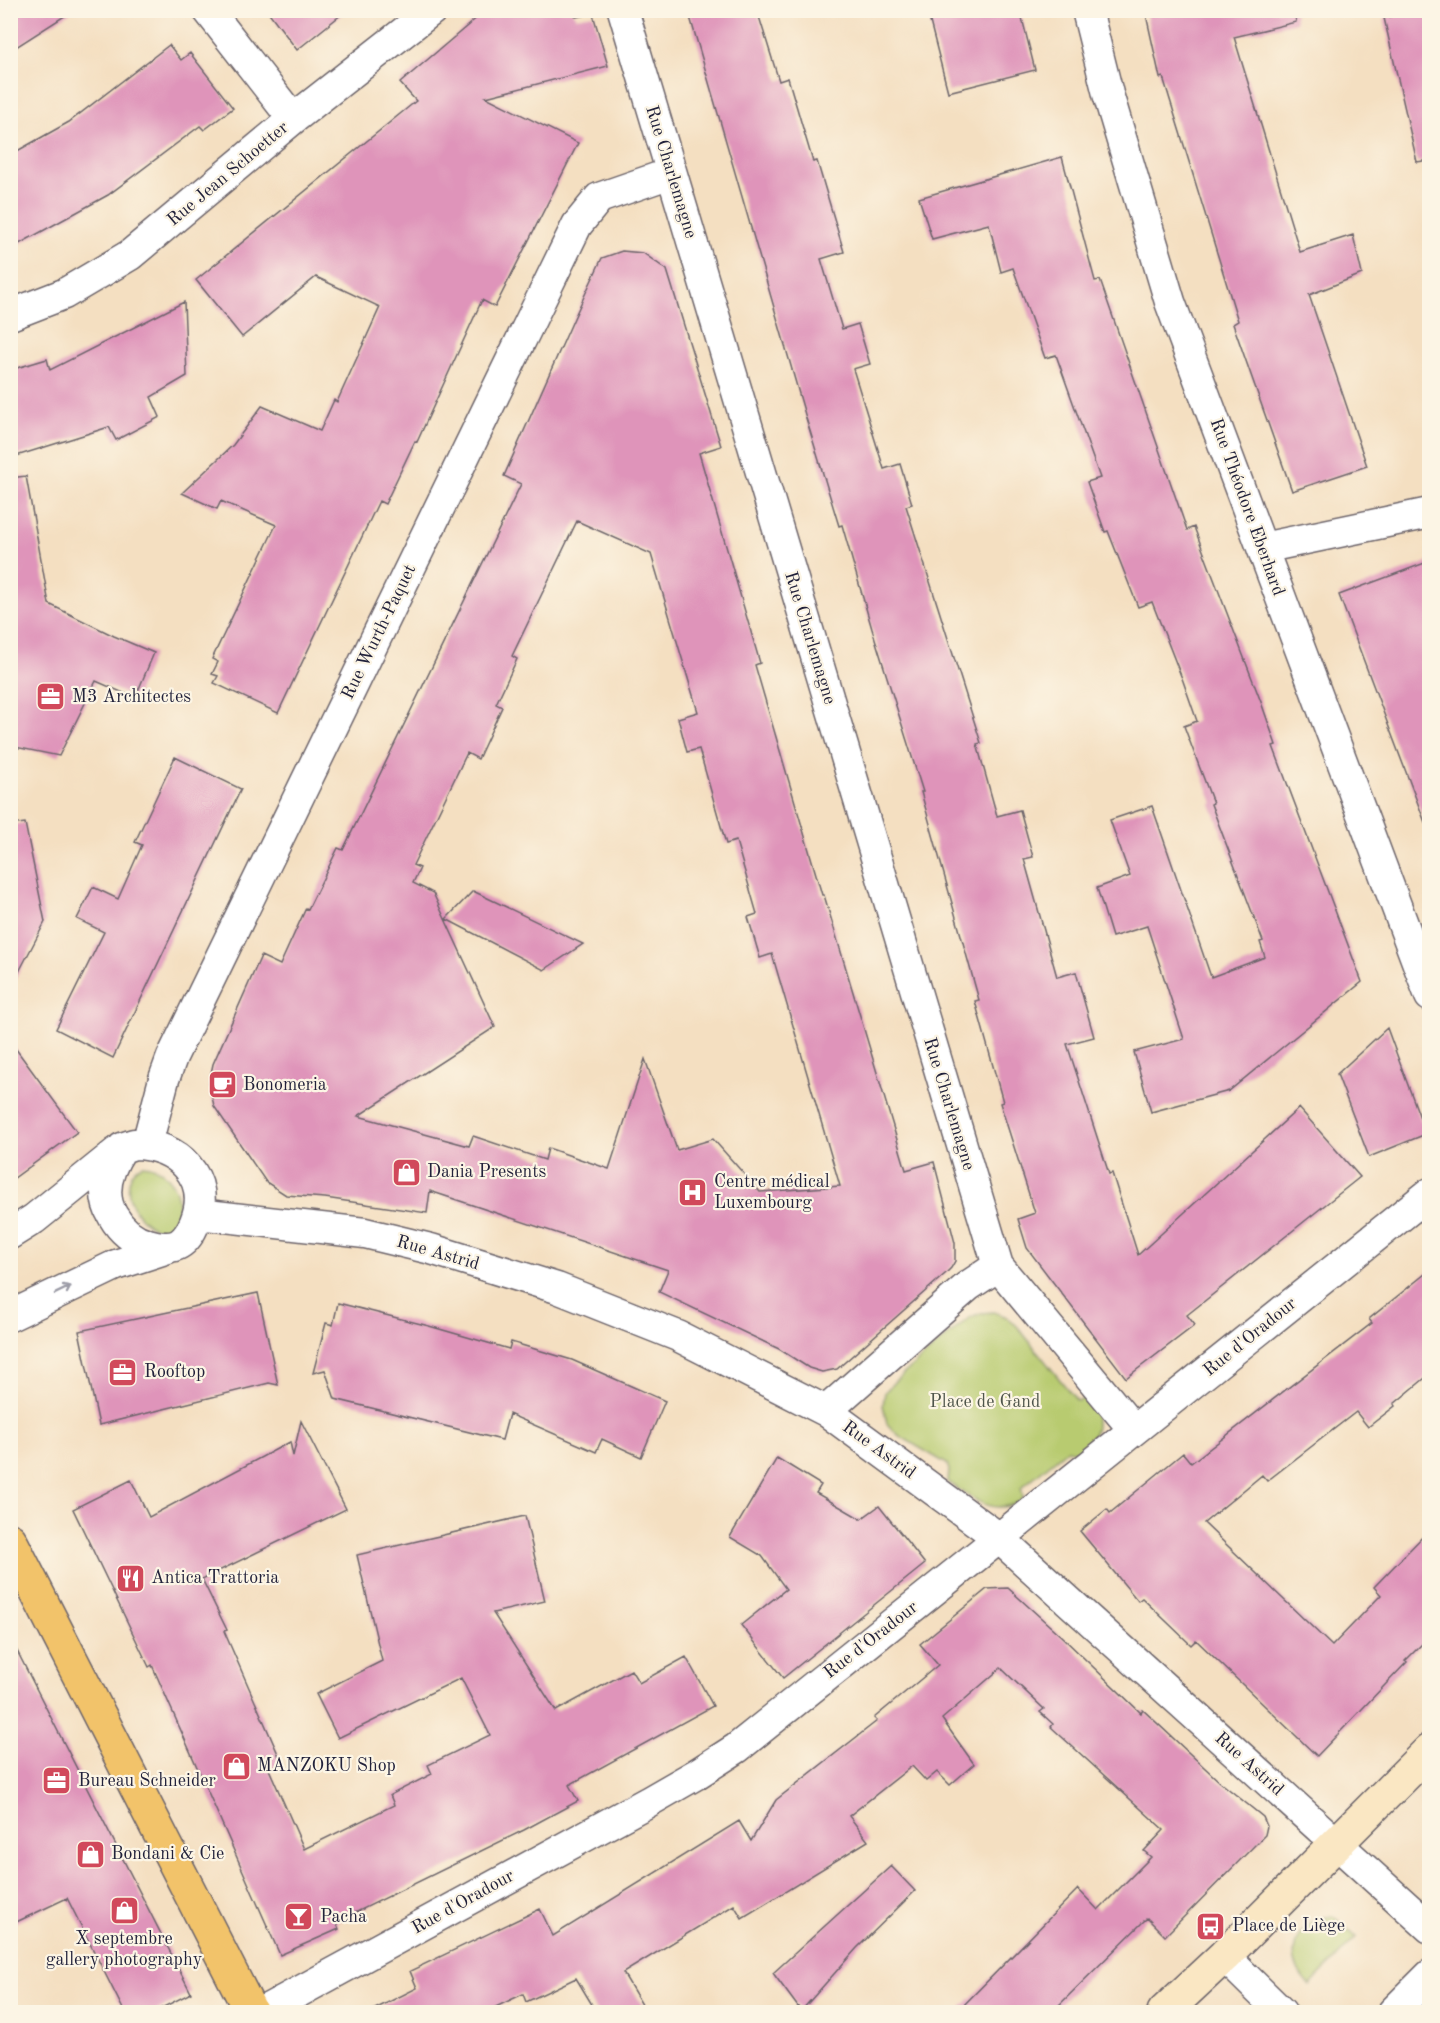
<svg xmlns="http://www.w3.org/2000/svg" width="1440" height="2023" font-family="'Old Standard TT',serif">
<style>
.green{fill:#b8cb6f;stroke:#6d7655;stroke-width:1.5}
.building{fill:#df94ba;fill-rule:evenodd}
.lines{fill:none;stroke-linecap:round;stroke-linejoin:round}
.street-casing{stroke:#6c646a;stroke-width:33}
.secondary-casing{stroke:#6c646a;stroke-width:36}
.primary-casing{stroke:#6c646a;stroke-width:36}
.street{stroke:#fff;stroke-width:30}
.secondary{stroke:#fae7c3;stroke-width:33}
.primary{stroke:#f2c36a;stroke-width:33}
.oneway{stroke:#9c9ca7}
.labels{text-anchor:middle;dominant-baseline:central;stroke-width:4.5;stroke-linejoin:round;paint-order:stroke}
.street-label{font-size:18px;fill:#22223b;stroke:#fcf5e5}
.poi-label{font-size:18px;fill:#22223b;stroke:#fcf5e5;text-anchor:start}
.park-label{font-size:18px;fill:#4f554b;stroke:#fcf5e5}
</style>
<rect width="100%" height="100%" fill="#fcf5e5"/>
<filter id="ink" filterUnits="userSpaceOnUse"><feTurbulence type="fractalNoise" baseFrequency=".0167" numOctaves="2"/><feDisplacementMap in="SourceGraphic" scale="12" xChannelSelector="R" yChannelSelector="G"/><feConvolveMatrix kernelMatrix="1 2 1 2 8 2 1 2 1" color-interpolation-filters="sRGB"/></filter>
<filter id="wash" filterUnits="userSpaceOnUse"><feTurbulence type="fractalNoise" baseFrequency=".008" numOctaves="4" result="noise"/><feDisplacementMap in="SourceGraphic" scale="24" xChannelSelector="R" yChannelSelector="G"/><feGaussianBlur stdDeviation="1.35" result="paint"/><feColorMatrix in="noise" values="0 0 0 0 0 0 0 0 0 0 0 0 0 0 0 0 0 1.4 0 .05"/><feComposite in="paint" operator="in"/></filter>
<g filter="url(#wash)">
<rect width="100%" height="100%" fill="#f4dfc1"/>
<path class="green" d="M142,1165C163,1165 178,1185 178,1205C178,1254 123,1219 129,1183C131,1174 134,1169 142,1165Z
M994,1312L1007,1317L1017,1326L1077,1401L1084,1399L1091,1401C1100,1423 1098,1436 1080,1452L1068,1449L1021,1488L1023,1495L1022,1500C992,1518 973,1498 948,1482L949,1470L947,1464L898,1435L887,1424L883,1405L885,1392L895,1381L969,1318L981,1313Z
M1333,1916L1356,1937L1310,1986C1281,1959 1294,1920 1333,1916Z"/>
<g id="blocks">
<path class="building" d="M10,10H74L10,51Z
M267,10H347L297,50Z
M486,10H571L576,17L593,14L608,66L486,97L578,143L495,307L482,300L417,442L415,441L385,504L379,501L278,713L214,683L218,676L212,674L218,662L212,659L276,525L221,501L217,509L182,493L233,445L262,406L320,431L334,400L337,402L380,307L316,277L242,337L196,280L416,101L400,83Z
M688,10H757L779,81L788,78L813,162L817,161L844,252L821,259L842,329L858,324L870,364L853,369L884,469L900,464L912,504L906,506L981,743L977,744L997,816L1020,810L1033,857L1024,859L1057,977L1076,972L1094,1037L1067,1044L1109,1174L1112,1173L1138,1255L1299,1108L1360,1177L1187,1315L1195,1325L1126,1378L1027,1248L1018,1219L1035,1213L1000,1103L1003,1102L975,1001L979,1000L921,792H923L872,629L842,525L839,526L806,418Z
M927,10H1020L1035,70L948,92Z
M1145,10H1294L1296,22L1234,37L1300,252L1353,235L1362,274L1309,295L1367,466L1292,491L1233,324L1238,321L1163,77L1160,78Z
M1418,10H1430V160L1417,162L1384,18Z
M169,45L181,60L190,53L233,108L204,130L200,126L108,195L10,249V155L69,122Z
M1062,157L1095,281L1100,280L1187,530L1194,527L1261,702L1276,745L1273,746L1362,982L1229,1091L1151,1112L1134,1052L1184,1039L1147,926L1112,937L1097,888L1130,876L1110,820L1152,806L1211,977L1265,957L1260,942L1263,941L1211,804L1213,803L1184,726L1197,721L1183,681L1152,602L1138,607L1108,531L1105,532L1087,482L1100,478L1056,355L1045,358L1013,268L1001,272L989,224L932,239L919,198Z
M622,251L643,253L667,270L721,446L699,453L760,663L755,665L822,895H824L906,1170L934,1162L955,1243V1261L951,1268L945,1274L837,1369L822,1372L809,1368L779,1349L659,1292L668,1270L430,1191L427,1213L325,1198L286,1195L266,1182L214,1106L209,1083L213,1064L261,956L280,965L306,908L308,909L338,848L343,850L521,484L504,476L575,316L602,258ZM577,521L651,554L698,712L678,718L687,752L699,749L726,844L736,841L757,914L748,917L760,958L772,954L840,1186L760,1192L713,1139L677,1150L645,1059L609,1169L548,1148L545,1160L473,1136L469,1146L358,1116L495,1027L433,893L413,883L420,868L413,865L467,753L478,759L502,707L496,704L517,659L512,656Z
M184,302L187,376L151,397L160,417L116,440L109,427L10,458V370L47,359L50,370Z
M26,476L49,604L114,636L154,653L135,698L96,681L59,756L10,746V478Z
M1430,561V825H1426L1339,595Z
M175,757L241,789L113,1058L56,1029L104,932L77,919L93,887L118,899L142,845L135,842Z
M25,823L45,922L10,989V825Z
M473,891L583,944L544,970L446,919Z
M1387,1028L1426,1134L1369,1157L1337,1074Z
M10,1041L77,1132L10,1181Z
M1430,1270V1374L1394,1404L1395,1406L1368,1427L1356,1412L1267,1481L1262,1475L1204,1523L1332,1646L1381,1595L1374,1587L1430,1529V1636L1405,1661L1407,1662L1317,1756L1196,1640L1191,1645L1142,1598L1138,1601L1080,1531L1107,1509L1110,1513L1183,1453L1191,1463L1372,1323L1369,1319Z
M258,1293L278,1385L269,1383L99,1425L79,1331Z
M338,1303L429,1326L509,1349L511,1342L572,1360L665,1401L641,1457L602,1439L596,1452L509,1414L502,1440L335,1399L325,1370L313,1373L326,1323L333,1325Z
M301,1421L346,1509L202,1579L227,1630L224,1631L282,1763L269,1769L304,1849L394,1805L390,1795L432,1774L428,1765L490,1735L461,1678L338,1738L316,1694L382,1661L357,1555L525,1516L545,1601L493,1613L556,1711L631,1670L639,1683L686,1657L713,1706L569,1785L578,1801L524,1830L336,1922L339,1929L280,1955L152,1665L149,1667L73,1509L131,1480L149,1517L290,1442L293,1456Z
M777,1458L821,1485L816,1493L861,1519L879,1506L925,1564L783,1678L741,1625L786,1589L762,1556L730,1537Z
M1008,1588L1061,1636L1141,1713L1143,1710L1220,1782L1263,1817L1267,1826L1265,1835L1165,1936L1147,1918L1051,2013H956L1078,1889L1098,1910L1151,1857L1144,1851L1164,1830L1051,1727L1053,1724L1040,1712L1044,1709L1001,1668L942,1719L974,1764L950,1785L937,1772L926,1781L912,1766L849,1816L868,1841L742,1918L734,1905L623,1973L647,2013H597L576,1978L526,2002L523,1994L483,2013H367L417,1988L410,1971L540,1909L553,1936L739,1821L751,1841L776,1800L877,1721L874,1718L938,1665L920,1644L987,1589Z
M10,1637L191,1993L152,2013H125L67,1898L10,1925Z
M891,1866L915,1891L857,1948L801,2011L773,1973Z"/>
</g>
</g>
<g filter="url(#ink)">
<use href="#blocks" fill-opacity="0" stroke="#6c646a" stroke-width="1.5"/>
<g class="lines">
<defs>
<path id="street" d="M208,10L293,119
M623,10L998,1266L1134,1430
M1087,10L1108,94L1170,302L1430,996
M10,315L64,294L130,255L293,119L432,10
M1262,548L1430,513
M134,1144C177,1144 213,1178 195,1222C192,1230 186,1240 179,1244C171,1249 157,1247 148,1244C133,1240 121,1230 113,1216C99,1193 108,1169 122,1148Z
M147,1144L164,1079L172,1057L577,225L599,198L671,173
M198,1214L365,1233L431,1249L557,1288L678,1336L826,1411L999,1538L1430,1928
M10,1234L34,1219L117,1152
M10,1316L116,1265L168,1248
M826,1411L968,1286L998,1266
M1224,1956L1281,2012
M262,2012L648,1802L695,1775L737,1748L1430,1193
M1393,2012L1430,1975"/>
<path id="secondary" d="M1164,2012L1224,1956L1430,1750"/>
<path id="primary" d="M10,1540L251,2012"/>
</defs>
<use href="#street" class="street-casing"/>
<use href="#secondary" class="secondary-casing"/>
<use href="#primary" class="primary-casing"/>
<use href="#street" class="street"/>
<use href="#secondary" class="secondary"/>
<use href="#primary" class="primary"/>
</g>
<defs><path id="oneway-shaft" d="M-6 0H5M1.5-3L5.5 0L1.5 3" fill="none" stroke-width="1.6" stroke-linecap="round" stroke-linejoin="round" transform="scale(1.5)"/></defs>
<use class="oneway" href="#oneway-shaft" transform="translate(63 1290) rotate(-26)"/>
</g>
<defs>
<symbol id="office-square" viewBox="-11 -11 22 22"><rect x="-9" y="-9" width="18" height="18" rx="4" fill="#d1495b" stroke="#fcf5e5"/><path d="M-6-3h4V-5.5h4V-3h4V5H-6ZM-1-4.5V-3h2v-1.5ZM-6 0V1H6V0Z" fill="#fff"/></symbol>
<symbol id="cafe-square" viewBox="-11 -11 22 22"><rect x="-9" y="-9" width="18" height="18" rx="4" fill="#d1495b" stroke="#fcf5e5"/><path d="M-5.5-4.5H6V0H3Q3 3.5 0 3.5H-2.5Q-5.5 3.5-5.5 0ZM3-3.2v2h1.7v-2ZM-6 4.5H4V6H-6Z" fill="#fff"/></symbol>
<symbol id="shop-square" viewBox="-11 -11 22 22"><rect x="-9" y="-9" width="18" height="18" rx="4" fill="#d1495b" stroke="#fcf5e5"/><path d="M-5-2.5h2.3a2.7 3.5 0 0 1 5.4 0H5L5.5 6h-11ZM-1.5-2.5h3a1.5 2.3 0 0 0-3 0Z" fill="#fff"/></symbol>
<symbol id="hospital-square" viewBox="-11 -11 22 22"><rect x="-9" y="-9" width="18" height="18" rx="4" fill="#d1495b" stroke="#fcf5e5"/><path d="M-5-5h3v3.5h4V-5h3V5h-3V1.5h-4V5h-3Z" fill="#fff"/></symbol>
<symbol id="restaurant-square" viewBox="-11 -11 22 22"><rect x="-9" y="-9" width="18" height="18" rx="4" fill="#d1495b" stroke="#fcf5e5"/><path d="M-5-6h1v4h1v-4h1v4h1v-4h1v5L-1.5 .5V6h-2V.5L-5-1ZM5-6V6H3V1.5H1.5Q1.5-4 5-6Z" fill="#fff"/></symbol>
<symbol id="bar-square" viewBox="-11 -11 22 22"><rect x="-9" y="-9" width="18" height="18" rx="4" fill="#d1495b" stroke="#fcf5e5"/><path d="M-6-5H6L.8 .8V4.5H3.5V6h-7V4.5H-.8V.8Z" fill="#fff"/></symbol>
<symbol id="bus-square" viewBox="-11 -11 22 22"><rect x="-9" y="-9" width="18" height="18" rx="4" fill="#d1495b" stroke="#fcf5e5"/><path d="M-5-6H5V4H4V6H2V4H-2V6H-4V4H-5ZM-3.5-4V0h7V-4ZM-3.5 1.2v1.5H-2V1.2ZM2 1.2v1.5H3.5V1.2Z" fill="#fff"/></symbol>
</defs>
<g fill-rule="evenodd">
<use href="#office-square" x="34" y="680" width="33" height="33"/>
<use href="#cafe-square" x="206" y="1068" width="33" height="33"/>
<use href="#shop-square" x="390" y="1156" width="33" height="33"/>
<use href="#hospital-square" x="676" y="1176" width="33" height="33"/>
<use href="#office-square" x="106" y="1356" width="33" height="33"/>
<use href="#restaurant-square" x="114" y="1562" width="33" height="33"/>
<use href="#shop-square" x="220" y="1750" width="33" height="33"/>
<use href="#office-square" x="40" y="1764" width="33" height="33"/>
<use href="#shop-square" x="74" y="1838" width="33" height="33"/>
<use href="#shop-square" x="108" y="1894" width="33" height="33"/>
<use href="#bar-square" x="282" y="1900" width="33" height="33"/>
<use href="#bus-square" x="1194" y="1910" width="33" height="33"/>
</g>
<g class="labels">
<g class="street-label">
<text transform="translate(671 172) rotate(73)">Rue Charlemagne</text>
<text transform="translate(228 174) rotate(-40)">Rue Jean Schoetter</text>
<text transform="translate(1247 507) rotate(70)">Rue Théodore Eberhard</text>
<text transform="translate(379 632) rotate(-64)">Rue Wurth-Paquet</text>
<text transform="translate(810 638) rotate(73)">Rue Charlemagne</text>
<text transform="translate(949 1104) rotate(73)">Rue Charlemagne</text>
<text transform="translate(438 1253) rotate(16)">Rue Astrid</text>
<text transform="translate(1250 1337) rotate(-39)">Rue d'Oradour</text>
<text transform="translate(879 1450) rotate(36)">Rue Astrid</text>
<text transform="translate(871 1640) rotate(-38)">Rue d'Oradour</text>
<text transform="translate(1249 1764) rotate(42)">Rue Astrid</text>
<text transform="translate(463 1902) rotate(-29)">Rue d'Oradour</text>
</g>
<g class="poi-label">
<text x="72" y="697">M3 Architectes</text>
<text x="243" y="1085">Bonomeria</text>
<text x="427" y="1172">Dania Presents</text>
<text x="714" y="1182">Centre médical<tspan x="714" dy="21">Luxembourg</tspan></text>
<text x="144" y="1372">Rooftop</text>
<text x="151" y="1578">Antica Trattoria</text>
<text x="257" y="1766">MANZOKU Shop</text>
<text x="78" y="1781">Bureau Schneider</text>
<text x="111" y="1854">Bondani &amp; Cie</text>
<text x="320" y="1917">Pacha</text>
<text x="1232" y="1926">Place de Liège</text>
<text x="124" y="1939" text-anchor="middle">X septembre<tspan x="124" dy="21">gallery photography</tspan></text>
</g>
<g class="park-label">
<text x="985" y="1402">Place de Gand</text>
</g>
</g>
<rect width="1440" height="2023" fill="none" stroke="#fcf5e5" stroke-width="36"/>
</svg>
